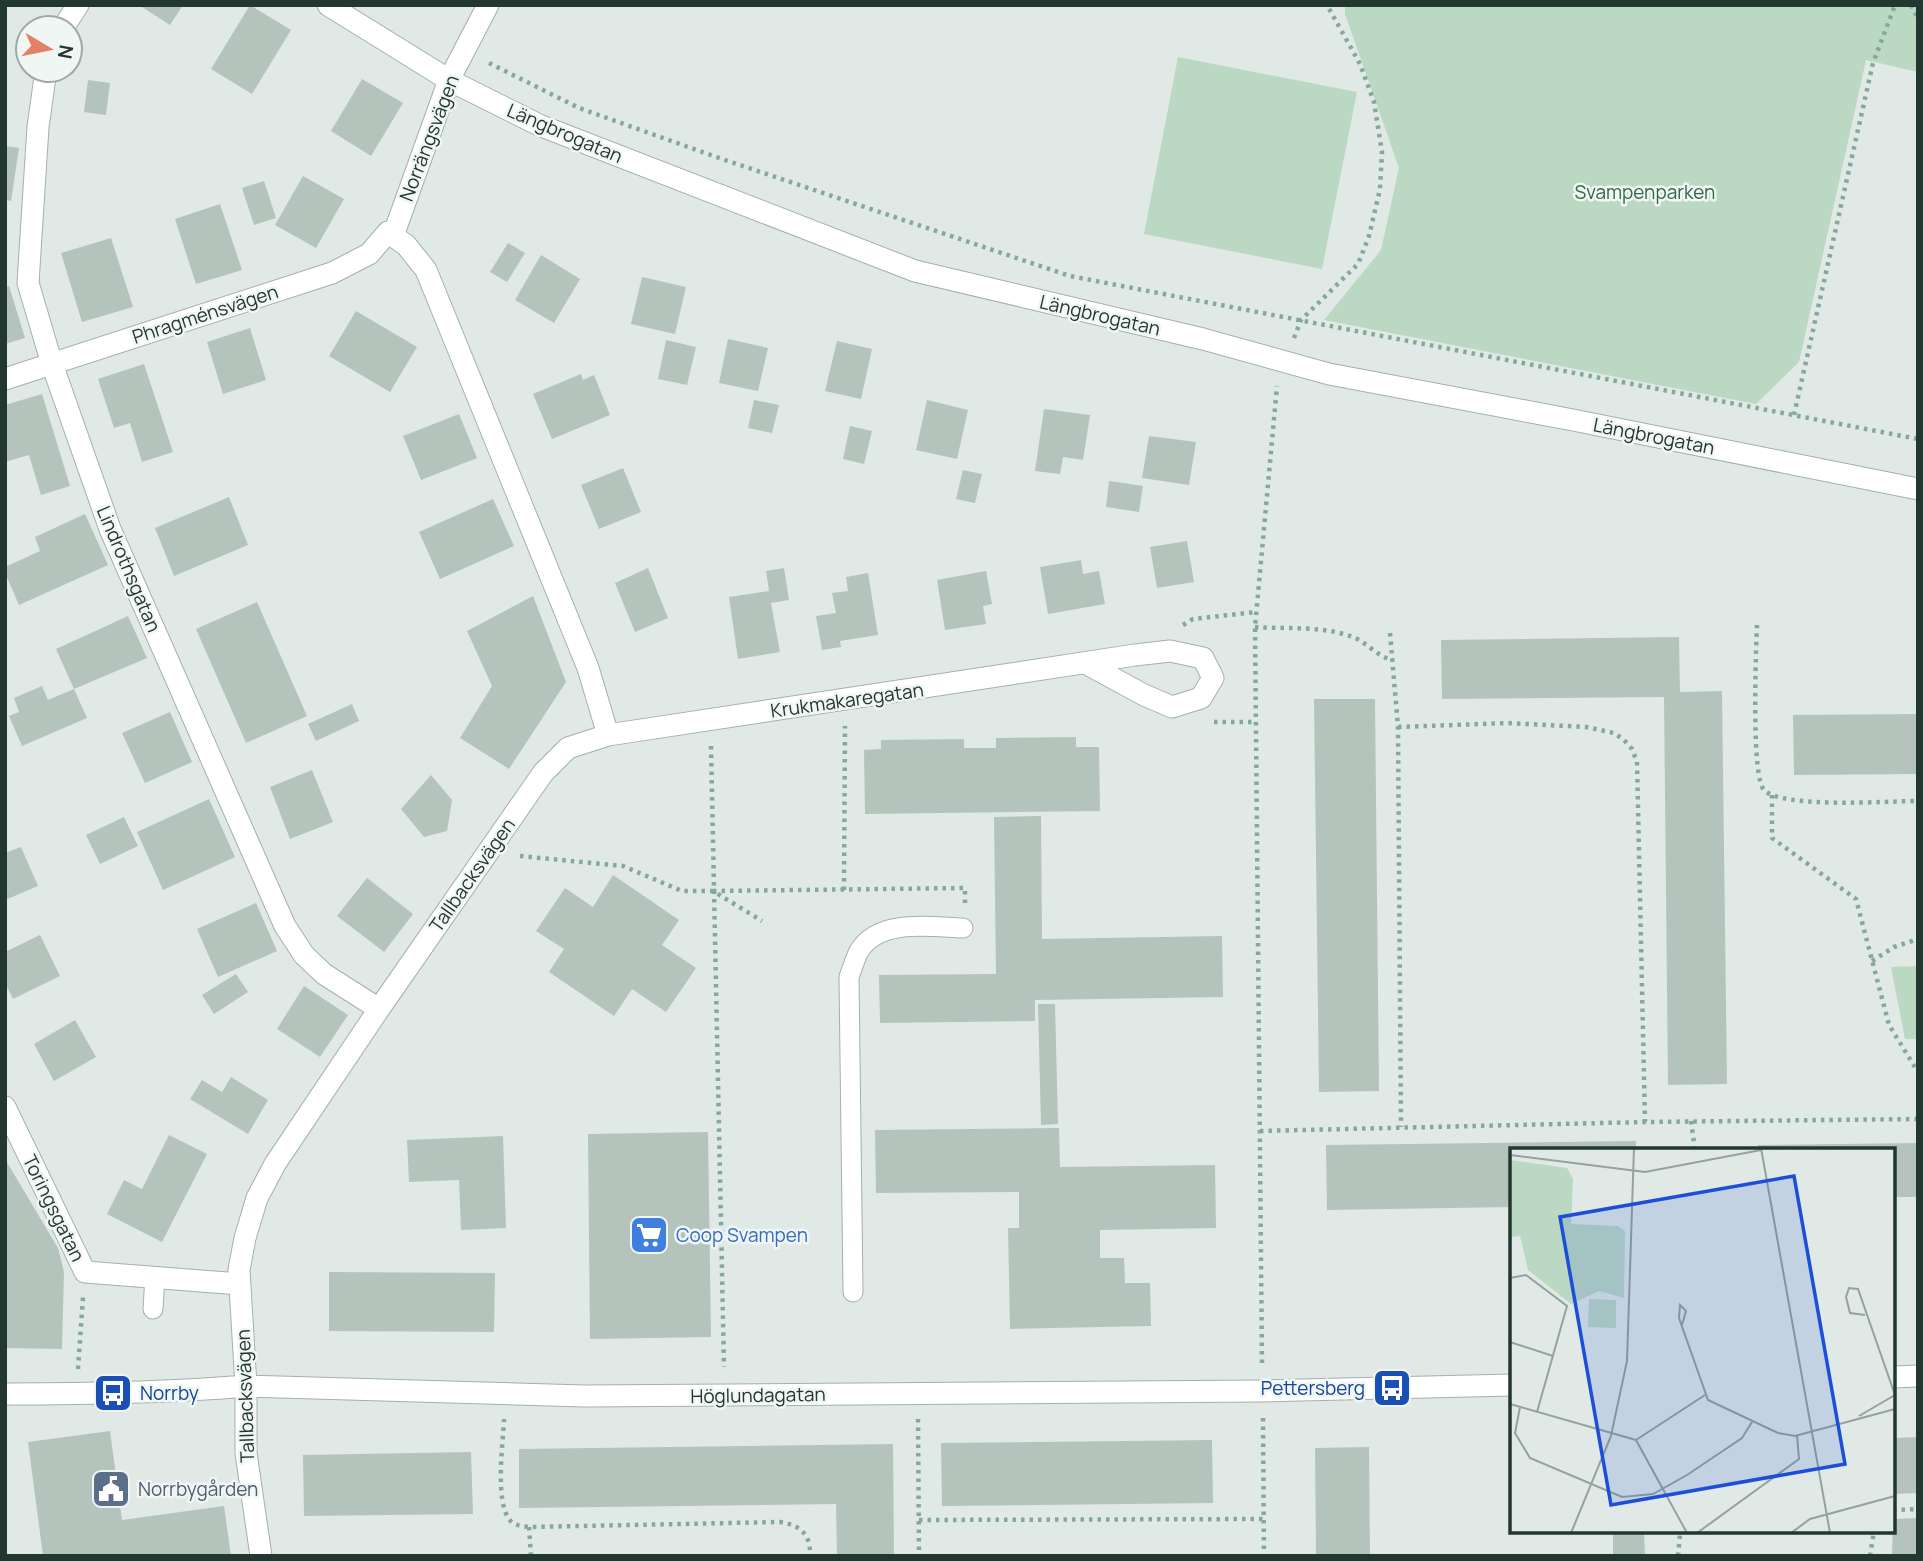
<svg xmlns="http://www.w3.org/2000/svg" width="1923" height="1561" font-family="Manrope,sans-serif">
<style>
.green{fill:#bbd8c2}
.building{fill:#b5c3bd}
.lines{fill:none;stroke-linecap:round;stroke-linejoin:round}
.service-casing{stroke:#a4b0ab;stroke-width:21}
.minor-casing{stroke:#a4b0ab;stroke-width:23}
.tertiary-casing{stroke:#a4b0ab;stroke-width:23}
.path{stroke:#84a99c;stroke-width:4.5;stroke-dasharray:3.5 5;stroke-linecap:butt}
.service{stroke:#fff;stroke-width:19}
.minor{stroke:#fff;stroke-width:21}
.tertiary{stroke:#fff;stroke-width:21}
.labels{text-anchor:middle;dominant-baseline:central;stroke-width:5;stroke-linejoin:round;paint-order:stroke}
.street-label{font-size:19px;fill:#233731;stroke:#f0f6f3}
.park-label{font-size:19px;fill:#326946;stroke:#f0f6f3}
.shop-label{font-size:19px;fill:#366cbe;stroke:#f0f6f3;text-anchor:start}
.transit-label{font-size:19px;fill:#164399;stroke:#f0f6f3;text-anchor:end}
.service-label{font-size:19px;fill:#4e5e75;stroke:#f0f6f3;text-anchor:start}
.inset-road{fill:none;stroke:#94a29d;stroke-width:2}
.view{fill:#1d4ed8;fill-opacity:0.15;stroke:#1d4ed8;stroke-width:3.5}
.inset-edge{fill:none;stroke:#233731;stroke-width:3.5}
</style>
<rect width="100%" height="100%" fill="#e0e9e5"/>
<path class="green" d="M1345,5H1918V72L1866,60L1799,362L1756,404L1324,320L1381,250L1399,168L1345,14Z
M1178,57L1357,92L1322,269L1144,234Z
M1918,966V1039H1905L1891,967Z"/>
<path class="building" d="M139,5H183L170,25Z
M250,5L291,30L252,94L211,69Z
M362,79L403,103L371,156L331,131Z
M88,80L110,83L106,115L84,112Z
M5,146L19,148L11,201L5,200Z
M303,176L344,199L316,248L275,225Z
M264,181L276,218L254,225L242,188Z
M220,204L242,270L196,284L175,219Z
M111,238L133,307L82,322L61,253Z
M508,243L525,253L507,282L490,272Z
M541,255L580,279L554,323L515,300Z
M642,277L686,287L675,334L631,324Z
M9,286L25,338L5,344V287Z
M356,311L417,347L390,392L329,356Z
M250,328L266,380L223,394L207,342Z
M728,339L768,348L758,391L719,383Z
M666,340L696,347L687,385L658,379Z
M837,341L872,349L861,399L825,391Z
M144,364L173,452L142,462L130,423L114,428L98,379Z
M581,374L583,380L594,375L610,415L552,439L533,394Z
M42,394L70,486L41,495L29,455L5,462V405Z
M754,400L779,405L772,433L748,428Z
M927,400L968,410L957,459L916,450Z
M1044,409L1090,415L1083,460L1063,457L1060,474L1035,471Z
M459,414L477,458L421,480L403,436Z
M850,426L872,431L864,464L843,459Z
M1149,436L1196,442L1189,485L1142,478Z
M623,468L641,512L599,529L581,485Z
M963,470L982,474L975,503L956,499Z
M1109,481L1143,486L1139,512L1106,507Z
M229,497L248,545L174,576L155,528Z
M493,499L514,546L440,579L419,532Z
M85,514L108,565L19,605L5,573V567L40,551L35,537Z
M1187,541L1194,582L1157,588L1150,547Z
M1081,560L1083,574L1099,571L1105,604L1048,614L1040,567Z
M648,568L668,618L635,632L615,583Z
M784,568L789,600L771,603L780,652L738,659L729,597L769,591L766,571Z
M986,571L992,604L983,606L986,624L945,630L937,580Z
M868,573L878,635L840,641L841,647L822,650L816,616L836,613L832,593L848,591L846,577Z
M533,596L566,682L509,769L460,738L492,686L467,631Z
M257,602L307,716L246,743L196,629Z
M128,616L147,658L74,689L87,718L22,746L9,716L19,712L14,698L42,686L48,700L74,689L56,649Z
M1679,637L1680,692L1722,691L1727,1084L1668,1085L1664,697L1442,699L1441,640Z
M1314,699H1375L1379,1091L1319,1092Z
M352,704L359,721L316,741L308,724Z
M170,712L192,762L145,783L122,733Z
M1918,714V774L1794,775L1793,715Z
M1076,737V747H1099L1100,811L865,814L864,750L881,749V740L964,739V748H996V738Z
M312,770L333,822L290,839L270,787Z
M431,775L452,800L447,831L424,837L401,809Z
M209,799L235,857L163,890L137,832Z
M1041,816L1042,939L1222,936L1223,997L1035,1000V1021L880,1023L879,975L996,974L994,817Z
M124,817L138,846L100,864L86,835Z
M21,847L38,886L5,900V853Z
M613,875L679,920L662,945L696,968L666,1012L632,989L614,1016L549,972L564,949L536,931L565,888L593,907Z
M367,878L413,914L384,952L337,916Z
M256,903L277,951L218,977L197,929Z
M40,935L60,976L13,999L5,983V952Z
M236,974L248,992L214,1014L202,995Z
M304,986L348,1015L320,1057L277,1029Z
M1038,1004H1055L1058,1124L1041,1125Z
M75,1020L96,1057L54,1081L34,1044Z
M231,1077L268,1100L248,1134L190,1099L202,1080L222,1092Z
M1059,1128L1060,1167L1215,1165L1216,1228L1100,1230V1258H1124L1125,1283H1150L1151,1326L1010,1329L1008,1228H1019V1192L876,1193L875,1130Z
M708,1132L711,1337L590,1339L588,1134Z
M169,1135L207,1154L162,1242L107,1214L124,1180L142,1189Z
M503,1136L506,1228L461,1230L459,1180L409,1182L407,1140Z
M1636,1141V1150H1512V1207L1327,1210L1326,1145Z
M1918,1143V1197H1893V1150H1758V1145Z
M5,1159L58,1248L64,1272L62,1349L5,1348Z
M329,1272L495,1273L494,1332L329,1331Z
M110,1431L122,1520L224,1506L231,1556H43L28,1442Z
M1918,1437V1493L1893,1494V1438Z
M1212,1440L1213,1503L942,1506L941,1443Z
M893,1444L894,1556H837L836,1504L519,1508V1449Z
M1369,1447L1370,1556H1316L1315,1448Z
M471,1452L473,1514L304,1516L303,1455Z
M1916,1518L1917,1556H1892L1893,1519Z
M1613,1531H1644L1645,1556H1613Z"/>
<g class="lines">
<defs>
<path id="service" d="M853,1292L849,977C852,969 855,959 859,951C879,918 931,927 963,928
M153,1309L155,1277"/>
<path id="minor" d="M63,28L78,5
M46,70L38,127L28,283L52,364L110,529L285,926L304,955L324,974L379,1009
M393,236L406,245L426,270L588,668L608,735
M393,236L449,80L488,5
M5,379L332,273L369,254L388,232L393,236
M5,1107L85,1272L240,1284
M1893,1377L1918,1376
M5,1394C86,1394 166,1393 246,1386L584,1396L1262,1391L1512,1385
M261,1556L246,1453V1386L239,1270L245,1238L257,1198L275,1164L379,1009L543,773L568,748L608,735L1135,655L1170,651L1203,658L1213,678L1201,698L1172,707L1144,695L1087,664"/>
<path id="tertiary" d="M328,5L449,80L539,125L915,271L1203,339L1329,374L1573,420L1918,489"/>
</defs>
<use href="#service" class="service-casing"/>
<use href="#minor" class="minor-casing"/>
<use href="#tertiary" class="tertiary-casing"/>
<path class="path" d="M1911,5L1918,18
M489,63L579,108L722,159L1070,276L1918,439
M1294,338L1301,320L1358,264L1369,236L1380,189L1382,152L1374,102L1360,64L1327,5
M1794,415L1873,63L1895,5
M1183,625L1193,619L1256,612
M1757,625C1756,649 1751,777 1764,790C1783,809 1888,801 1918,801
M1255,627C1286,629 1322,626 1350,636C1367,641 1376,657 1393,660
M1390,633L1398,727L1401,1127
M1214,722H1256
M1398,727L1507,723L1586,727L1614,733L1624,740L1632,749L1637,762L1645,1122
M711,746L724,1367
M1772,795V838L1856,899L1889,1025L1918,1072
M520,856L623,866L682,891H713L762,921
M844,890L845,726
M713,891L965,888V903
M1872,961L1894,947L1918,939
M1691,1121L1695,1150
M1260,1131L1645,1122L1918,1119
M1262,1363L1255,627L1277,386
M78,1369L83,1297
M1263,1418L1264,1556
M504,1419C503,1444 495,1499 509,1519C514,1526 522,1526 529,1527L780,1522C800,1525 811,1534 810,1556
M918,1419L919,1556
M1893,1510L1918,1509
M919,1520L1264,1519
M529,1527L531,1556
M1678,1556L1680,1534L1682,1531
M1870,1556L1874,1531"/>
<use href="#service" class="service"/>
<use href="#minor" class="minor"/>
<use href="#tertiary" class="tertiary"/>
</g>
<defs>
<symbol id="supermarket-square" viewBox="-11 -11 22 22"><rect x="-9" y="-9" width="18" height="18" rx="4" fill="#3f7fe0" stroke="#f0f6f3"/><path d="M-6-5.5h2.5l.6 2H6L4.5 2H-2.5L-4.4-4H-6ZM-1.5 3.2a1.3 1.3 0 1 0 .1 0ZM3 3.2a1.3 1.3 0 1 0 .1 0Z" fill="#fff"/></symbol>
<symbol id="bus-square" viewBox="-11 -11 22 22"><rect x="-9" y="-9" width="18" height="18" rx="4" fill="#1a4fb4" stroke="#f0f6f3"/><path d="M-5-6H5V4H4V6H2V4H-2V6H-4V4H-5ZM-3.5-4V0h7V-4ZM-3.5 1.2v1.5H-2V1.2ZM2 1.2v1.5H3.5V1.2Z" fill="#fff"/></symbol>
<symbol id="civic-square" viewBox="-11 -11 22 22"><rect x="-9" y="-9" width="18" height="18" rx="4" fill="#5c6f8a" stroke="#f0f6f3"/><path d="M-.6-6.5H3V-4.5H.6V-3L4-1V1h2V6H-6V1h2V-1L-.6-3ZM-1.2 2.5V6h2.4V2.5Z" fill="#fff"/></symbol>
</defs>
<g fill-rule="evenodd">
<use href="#supermarket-square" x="627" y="1213" width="44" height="44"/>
<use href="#bus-square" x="1370" y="1366" width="44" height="44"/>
<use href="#bus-square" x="91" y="1371" width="44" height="44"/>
<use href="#civic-square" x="89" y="1467" width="44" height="44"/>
</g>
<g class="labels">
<g class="street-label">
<text transform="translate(565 133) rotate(23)">Längbrogatan</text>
<text transform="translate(429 138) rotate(-69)">Norrängsvägen</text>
<text transform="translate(205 314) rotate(-18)">Phragménsvägen</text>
<text transform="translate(1100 315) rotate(13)">Längbrogatan</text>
<text transform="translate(1654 436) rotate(11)">Längbrogatan</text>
<text transform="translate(129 569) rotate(67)">Lindrothsgatan</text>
<text transform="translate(847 700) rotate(-8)">Krukmakaregatan</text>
<text transform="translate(472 875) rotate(-55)">Tallbacksvägen</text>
<text transform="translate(54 1208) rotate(64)">Toringsgatan</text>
<text transform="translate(758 1395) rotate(-1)">Höglundagatan</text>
<text transform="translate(245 1396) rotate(-92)">Tallbacksvägen</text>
</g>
<g class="park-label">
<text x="1645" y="192">Svampenparken</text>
</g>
<g class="shop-label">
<text x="676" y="1235">Coop Svampen</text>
</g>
<g class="transit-label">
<text x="1365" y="1388">Pettersberg</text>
<text x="140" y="1393" text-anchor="start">Norrby</text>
</g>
<g class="service-label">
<text x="138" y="1489">Norrbygården</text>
</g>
</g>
<g transform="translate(1510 1148)">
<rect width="385" height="385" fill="#e0e9e5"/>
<path d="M0,12L57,20L63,31L61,76L108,78L115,83L114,150L89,143L61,156L18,122L10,88L0,89ZM79,151L106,152V180L78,179Z" fill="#bbd8c2"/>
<path class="inset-road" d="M251,0L320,385M0,7L135,24L251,2M0,130L16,127L57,158L27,264M355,167L340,165L336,149L339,140L348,141L385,247M172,177L176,163L170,157L169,170L198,252L268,285L285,288L385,261M0,194L43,208M0,256L126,292M10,259L5,285L20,310L112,349L143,346L177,327L232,290L242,274M349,268L385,247M126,292L177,385M126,292L195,247M61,385L101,288L117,213L124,0M187,385L289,311L287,287M281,385L300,371L385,348"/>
<path class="view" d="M284,28L335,316L101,357L50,69Z"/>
<rect width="385" height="385" class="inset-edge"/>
</g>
<rect width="1923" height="1561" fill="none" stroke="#233731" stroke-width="14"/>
<g transform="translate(49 49) rotate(100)"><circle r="33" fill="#f0f6f3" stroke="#9eaaa5" stroke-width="2"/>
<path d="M0-5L12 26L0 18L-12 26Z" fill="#e18165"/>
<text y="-10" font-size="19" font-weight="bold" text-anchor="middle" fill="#233731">N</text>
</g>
</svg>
